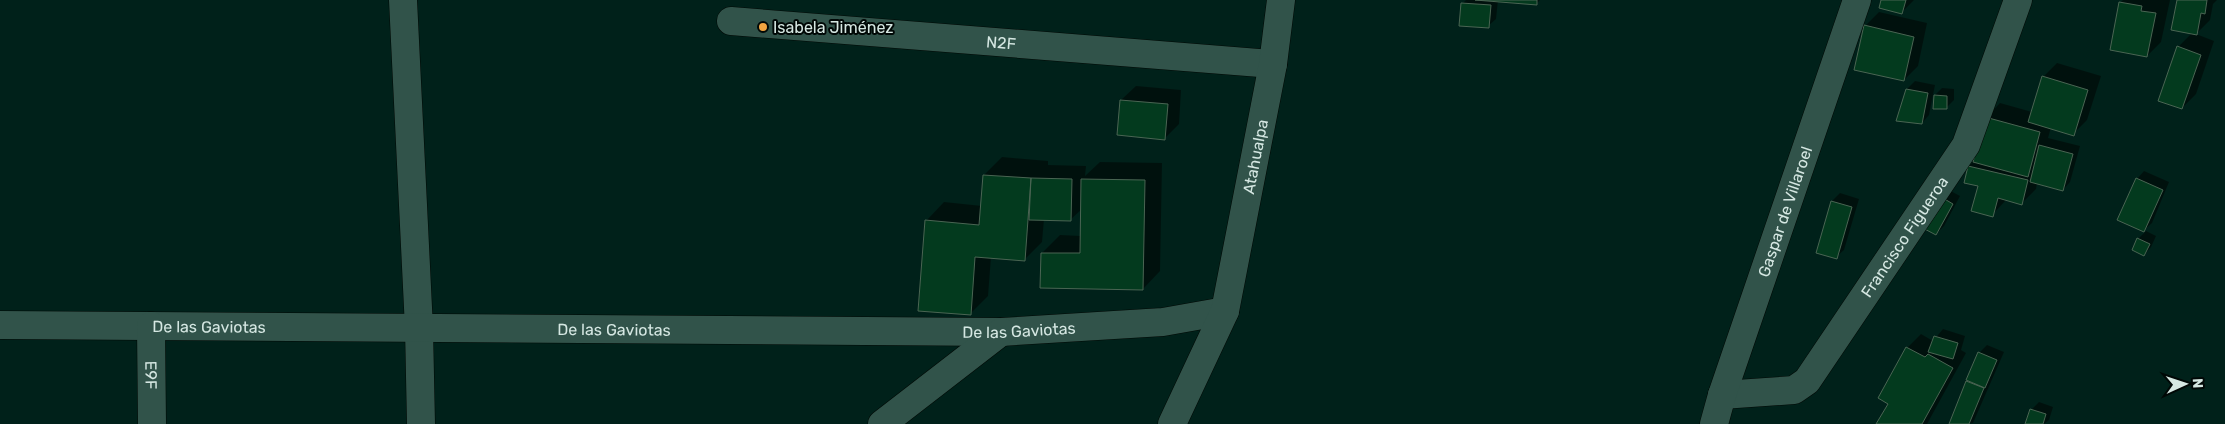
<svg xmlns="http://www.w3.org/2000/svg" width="2225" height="424" font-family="Rubik,sans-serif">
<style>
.shadow{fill:#0007}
.building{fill:#033a1e;stroke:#4a6553}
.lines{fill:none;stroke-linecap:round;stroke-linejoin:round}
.minor-casing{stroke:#000905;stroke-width:29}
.minor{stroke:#31534a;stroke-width:28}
.poi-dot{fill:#f2a541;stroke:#000806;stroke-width:2}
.labels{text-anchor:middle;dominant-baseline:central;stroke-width:4;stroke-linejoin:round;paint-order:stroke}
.poi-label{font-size:16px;fill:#d5e7e2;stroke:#000806;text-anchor:start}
.street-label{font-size:16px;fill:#d5e7e2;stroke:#000806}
</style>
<rect width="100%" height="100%" fill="#00211a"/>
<path class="shadow" d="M1466,0H1540L1537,3L1498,0L1496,19L1488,26L1462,4Z
M1883,0H1914L1901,13Z
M2123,0H2170L2161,42L2147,56L2120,3Z
M2178,0H2217L2213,4L2210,20L2196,34L2214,41L2196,94L2182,108L2178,47L2192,33Z
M1879,12L1927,23L1918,66L1904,80L1865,26Z
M2057,63L2101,76L2087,120L2073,134L2051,127L2048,138L2080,146L2070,182L2063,190L2037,183L2036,189L2022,203L2007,199L1992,215L1979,185L1965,182L1969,166L1974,161L1986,118L2000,103L2032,112L2043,77Z
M1915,81L1935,85L1929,115L1922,123L1907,89Z
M1136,86L1181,90L1179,124L1165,138L1121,100Z
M1942,88L1954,89V100L1946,108L1934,96Z
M1002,157L1048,161V165L1086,166L1085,176L1100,162L1162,163L1160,271L1143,289L1042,253L1060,235L1081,236L1082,209L1070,220L1044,219L1042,242L1024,260L991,257L988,296L970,314L927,220L944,202L982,206L984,175Z
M2144,171L2169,182L2152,223L2144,230L2137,179Z
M1945,188L1960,196L1944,226L1936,234Z
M1840,193L1859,199L1844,250L1836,257L1817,252L1832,201Z
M2146,231L2156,236L2151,247L2144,255L2138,239Z
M1943,329L1965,336L1961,350L1966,353L1927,424H1877L1889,403L1907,348L1921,334L1933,341Z
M1987,345L2004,352L1973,423L1950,424L1979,353Z
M2039,402L2053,407L2049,420L2044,424H2031V410Z"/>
<path class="building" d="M1475,0H1537V5Z
M1881,0H1906L1902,14L1879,8Z
M2177,0H2207L2205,14L2201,13L2197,35L2171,30Z
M2119,2L2142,6L2141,11L2156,13L2147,57L2110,50Z
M1461,3L1491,5L1489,28L1459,26Z
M1864,25L1914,37L1904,81L1854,70Z
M2177,46L2201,55L2182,109L2158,101Z
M2042,76L2088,90L2074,136L2028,122Z
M1906,89L1928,93L1922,124L1896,121Z
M1934,95L1947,96V109H1933Z
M1120,100L1168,104L1165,140L1117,135Z
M1985,117L2040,132L2028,177L1973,162Z
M2039,145L2073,154L2063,191L2030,182Z
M1968,166L2028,180L2022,205L1998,198L1993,217L1971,211L1978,186L1964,183Z
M983,175L1031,178L1025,261L975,257L971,315L918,311L925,220L979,225Z
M1031,178L1072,179L1071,221L1029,220Z
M2136,178L2163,190L2144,232L2117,220Z
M1081,179L1145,180L1143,290L1040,288L1041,253H1080Z
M1936,194L1953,204L1936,235L1919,226Z
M1831,201L1852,207L1837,259L1816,253Z
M2137,238L2150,244L2144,256L2132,250Z
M1934,336L1958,343L1953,359L1928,352Z
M1906,347L1925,357L1928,354L1953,368L1922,424H1876L1888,404L1878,398Z
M1978,352L1997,360L1985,388L1966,380Z
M1966,381L1984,388L1969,424H1949Z
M2030,409L2046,414L2043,424H2025Z"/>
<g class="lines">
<defs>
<g id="minor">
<path d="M403,0L419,328L421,424"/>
<path id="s1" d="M731,21L1273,64"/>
<path id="s2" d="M0,325L1001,332L1163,322L1225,311"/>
<path id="s3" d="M151,326L152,424"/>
<path id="s4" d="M1722,395L1794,390L1807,381L1966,145L2018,0"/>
<path d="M882,424L1001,332"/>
<path id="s5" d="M1172,424L1225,311L1273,64L1281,0"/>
<path id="s6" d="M1714,424L1722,395L1857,0"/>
</g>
</defs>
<use href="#minor" class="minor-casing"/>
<use href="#minor" class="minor"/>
</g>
<circle class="poi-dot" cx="763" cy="27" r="5"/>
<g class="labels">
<g class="poi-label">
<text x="773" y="27">Isabela Jiménez</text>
</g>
<g class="street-label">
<text stroke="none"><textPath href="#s1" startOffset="271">N2F</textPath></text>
<text stroke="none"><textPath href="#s5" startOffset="282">Atahualpa</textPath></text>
<text stroke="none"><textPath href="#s6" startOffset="224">Gaspar de Villaroel</textPath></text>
<text stroke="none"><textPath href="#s4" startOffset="262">Francisco Figueroa</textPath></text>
<text stroke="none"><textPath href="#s2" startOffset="209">De las Gaviotas</textPath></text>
<text stroke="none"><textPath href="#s2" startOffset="614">De las Gaviotas</textPath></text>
<text stroke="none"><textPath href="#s2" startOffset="1019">De las Gaviotas</textPath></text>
<text stroke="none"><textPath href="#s3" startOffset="49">E9F</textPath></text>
</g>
</g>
<g transform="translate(2185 384) rotate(87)" stroke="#000806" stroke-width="4" paint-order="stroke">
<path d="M0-4L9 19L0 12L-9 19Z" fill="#d5e7e2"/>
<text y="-8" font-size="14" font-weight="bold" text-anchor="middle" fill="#d5e7e2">N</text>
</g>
</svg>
